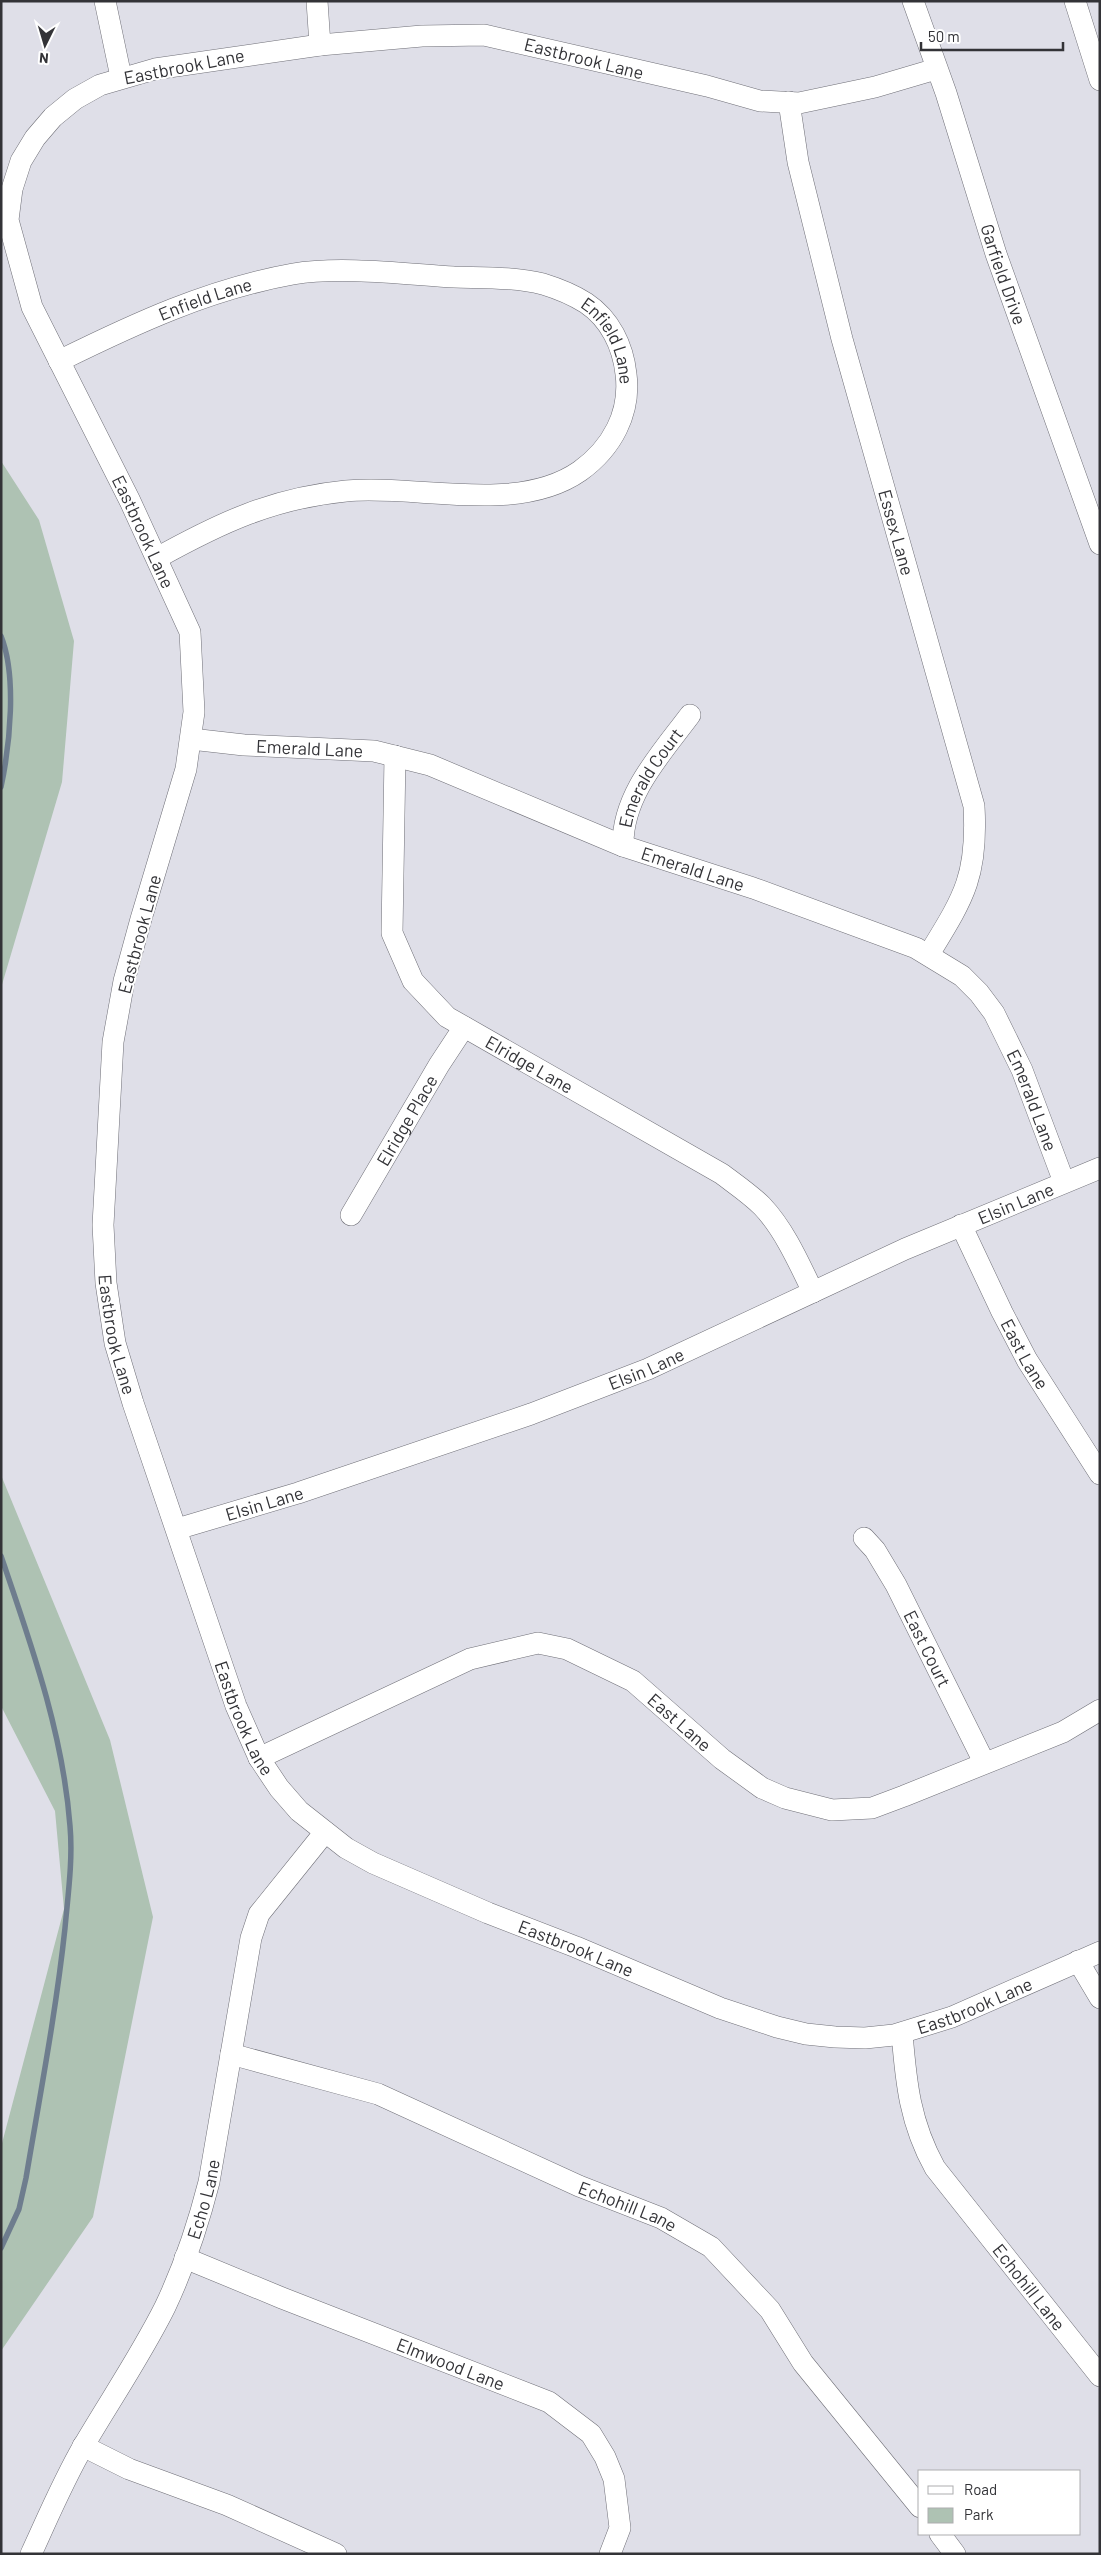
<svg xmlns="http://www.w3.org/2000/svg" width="1101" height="2555" font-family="Barlow,sans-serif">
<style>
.green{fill:#aec2b3}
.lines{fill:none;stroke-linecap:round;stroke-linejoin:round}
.stream{stroke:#6e7d8e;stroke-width:5.5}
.minor-casing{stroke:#6f6f77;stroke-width:22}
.minor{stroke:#fff;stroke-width:21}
.labels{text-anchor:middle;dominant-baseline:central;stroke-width:4;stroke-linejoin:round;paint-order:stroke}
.street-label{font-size:18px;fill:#333337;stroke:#fff}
</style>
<rect width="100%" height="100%" fill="#dfdfe8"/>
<path class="green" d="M1,461L39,520L74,641L62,782L1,988Z
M1,1475L110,1740L153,1917L93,2217L1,2351V2147L64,1909L55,1811L1,1706Z"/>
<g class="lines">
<path class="stream" d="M1,636C17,676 10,745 1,787
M1,1556C31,1644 63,1733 70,1826C73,1859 68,1895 65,1928C56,2012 40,2095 26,2178L19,2209L1,2248"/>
<defs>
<g id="minor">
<path d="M105,1L121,77"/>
<path d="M317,1L320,45"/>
<path id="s1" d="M913,1L946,93L996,254L1100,544"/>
<path d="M1075,1L1100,80"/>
<path id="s2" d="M936,69L875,87L799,103L760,101L707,86L484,35L422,36L320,45L155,69L100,85L75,99L53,117L35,138L21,161L12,189L8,220L32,307L130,501L190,632L194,712L186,769L141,919L124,981L113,1042L103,1225L106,1283L115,1343L133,1403L236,1706L259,1758L279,1788L299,1811L346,1848L373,1863L488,1913L576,1947L720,2008L777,2027L806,2034L835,2037L865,2038L894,2035L952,2017L1100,1952"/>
<path id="s3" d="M789,102L798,162L842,339L974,806C978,876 964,897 929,954"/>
<path id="s4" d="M59,361C134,324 209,289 293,274C340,266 405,274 454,277C482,278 515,277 543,284C556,288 575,296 586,303C610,319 623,346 626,374C631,413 612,448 580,471C517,515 418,484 346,491C273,498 220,523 157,558"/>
<path id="s5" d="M191,739L244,745L374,751L430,765L623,846L753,888L916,948L962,976L979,993L994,1013L1022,1070L1064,1182"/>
<path id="s6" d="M395,756L392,933L413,981L447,1017L722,1174C735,1184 750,1194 762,1206C784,1229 799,1263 813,1292"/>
<path id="s7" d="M623,846C622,795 661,754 690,715"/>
<path id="s8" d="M351,1215L439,1065L464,1027"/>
<path id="s9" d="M961,1225L1002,1312L1027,1360L1100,1474"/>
<path id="s10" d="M177,1529L298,1493L531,1414L648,1369L905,1249L1100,1168"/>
<path id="s11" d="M864,1538L875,1550L896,1585L984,1762"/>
<path id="s12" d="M259,1758L470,1659L538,1643L567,1649L633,1681L722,1759L762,1788L785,1798L832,1810L872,1808L904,1796L1063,1732L1100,1710"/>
<path d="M1078,1961L1100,1998"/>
<path id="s13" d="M902,2033C906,2083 910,2123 935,2168L1100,2376"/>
<path id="s14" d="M231,2054L378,2094L579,2186L661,2218L711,2247L770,2310L803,2363L920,2507"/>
<path id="s15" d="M185,2258L282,2298L549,2402L591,2434L605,2457L614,2479L620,2528L610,2554"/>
<path d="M83,2446L129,2469L227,2505L336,2554"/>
<path d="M940,2534L955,2554"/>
<path id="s16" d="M31,2554C48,2517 64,2479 84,2445C111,2399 141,2355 165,2307C184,2267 198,2225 209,2182L251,1938L259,1914L325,1832"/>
</g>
</defs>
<use href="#minor" class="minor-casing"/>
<use href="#minor" class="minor"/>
</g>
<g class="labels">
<g class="street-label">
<text transform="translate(584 58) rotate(14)">Eastbrook Lane</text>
<text transform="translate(184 66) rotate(-11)">Eastbrook Lane</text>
<text stroke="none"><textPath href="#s1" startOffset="288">Garfield Drive</textPath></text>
<text stroke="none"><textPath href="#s4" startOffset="159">Enfield Lane</textPath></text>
<text stroke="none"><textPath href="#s4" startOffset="594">Enfield Lane</textPath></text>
<text stroke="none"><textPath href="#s2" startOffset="1366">Eastbrook Lane</textPath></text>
<text stroke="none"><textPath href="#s3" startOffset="444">Essex Lane</textPath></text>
<text stroke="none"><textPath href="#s5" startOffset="119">Emerald Lane</textPath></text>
<text stroke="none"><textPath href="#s7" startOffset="75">Emerald Court</textPath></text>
<text stroke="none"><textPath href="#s5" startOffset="524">Emerald Lane</textPath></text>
<text transform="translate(139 934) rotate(-75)">Eastbrook Lane</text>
<text stroke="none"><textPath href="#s6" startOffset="374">Elridge Lane</textPath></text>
<text stroke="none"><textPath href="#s5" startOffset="959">Emerald Lane</textPath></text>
<text stroke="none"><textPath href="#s8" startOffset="110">Elridge Place</textPath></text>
<text stroke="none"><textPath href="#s10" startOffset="901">Elsin Lane</textPath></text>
<text stroke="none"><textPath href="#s2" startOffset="2191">Eastbrook Lane</textPath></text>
<text stroke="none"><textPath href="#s9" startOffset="144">East Lane</textPath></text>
<text stroke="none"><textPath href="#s10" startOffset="496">Elsin Lane</textPath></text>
<text stroke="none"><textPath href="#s10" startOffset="91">Elsin Lane</textPath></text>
<text stroke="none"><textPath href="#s11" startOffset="128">East Court</textPath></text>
<text stroke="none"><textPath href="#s2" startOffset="2596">Eastbrook Lane</textPath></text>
<text stroke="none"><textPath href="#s12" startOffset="468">East Lane</textPath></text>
<text stroke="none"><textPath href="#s2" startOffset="3016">Eastbrook Lane</textPath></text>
<text stroke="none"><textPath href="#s2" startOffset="3436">Eastbrook Lane</textPath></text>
<text stroke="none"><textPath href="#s16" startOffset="396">Echo Lane</textPath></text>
<text stroke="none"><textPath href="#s14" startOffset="426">Echohill Lane</textPath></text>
<text stroke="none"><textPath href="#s13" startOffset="292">Echohill Lane</textPath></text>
<text stroke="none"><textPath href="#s15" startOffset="286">Elmwood Lane</textPath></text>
</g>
</g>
<rect width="1101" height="2555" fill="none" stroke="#333337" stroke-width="5"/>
<rect x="918" y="2470" width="162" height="65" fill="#ffffff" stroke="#adadaf"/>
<rect x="928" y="2486" width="25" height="8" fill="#ffffff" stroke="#adadaf"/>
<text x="964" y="2495" font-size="15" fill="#333337">Road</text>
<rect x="928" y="2508" width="25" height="15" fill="#aec2b3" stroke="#adadaf"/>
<text x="964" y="2520" font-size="15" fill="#333337">Park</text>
<g transform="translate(45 45) rotate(185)" stroke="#ffffff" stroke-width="4" paint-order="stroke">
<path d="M0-4L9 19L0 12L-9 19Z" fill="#333337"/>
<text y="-8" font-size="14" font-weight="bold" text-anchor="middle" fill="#333337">N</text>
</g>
<path d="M921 42v8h142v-8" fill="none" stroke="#333337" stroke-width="2.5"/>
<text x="928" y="42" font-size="15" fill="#333337" stroke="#ffffff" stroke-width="4" paint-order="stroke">50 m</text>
</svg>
